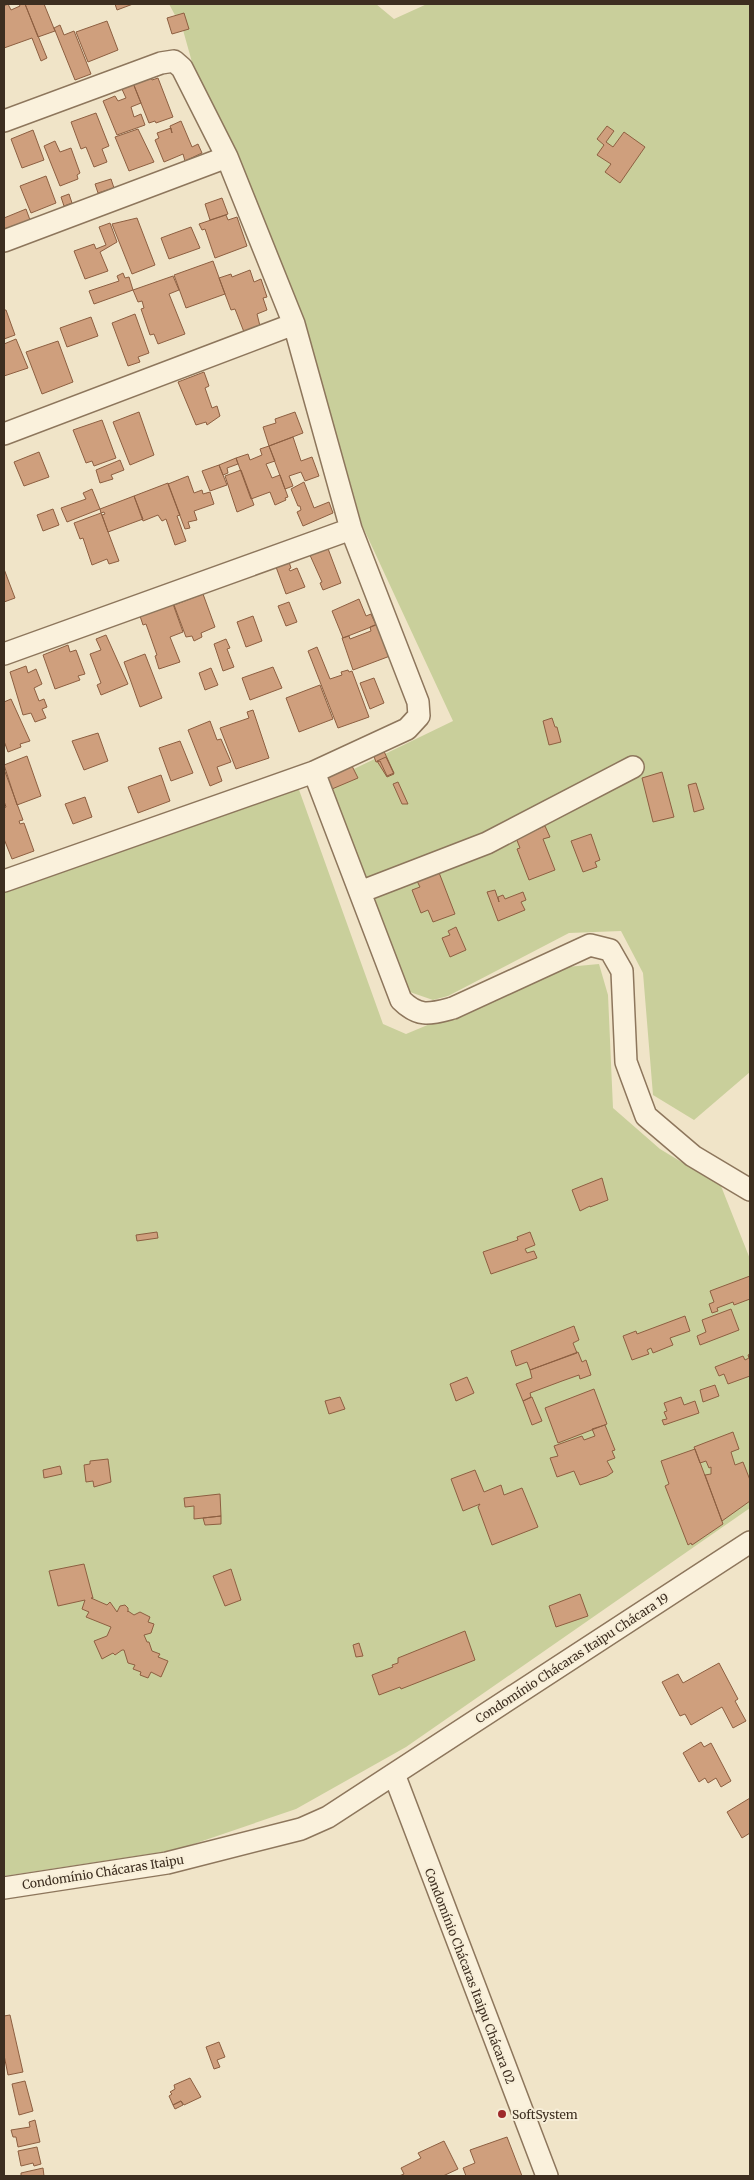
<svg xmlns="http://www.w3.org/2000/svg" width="754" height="2180" font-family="Merriweather,serif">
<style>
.green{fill:#c9cf9b}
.building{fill:#cf9f7d;stroke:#8d5f41}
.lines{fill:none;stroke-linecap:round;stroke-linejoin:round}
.minor-casing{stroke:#8d765c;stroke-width:24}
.minor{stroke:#faf1dc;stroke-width:21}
.poi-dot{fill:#9e2a2b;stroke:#f7eed8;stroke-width:2}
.labels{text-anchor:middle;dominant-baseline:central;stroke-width:4;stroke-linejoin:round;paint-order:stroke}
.street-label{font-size:12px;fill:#3d2e20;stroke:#f7eed8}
.poi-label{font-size:12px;fill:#3d2e20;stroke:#f7eed8;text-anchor:start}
</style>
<rect width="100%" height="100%" fill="#f0e4c8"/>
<path class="green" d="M169,4H376L394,19L427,4H750V1072L694,1120L653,1095L643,973L621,931L569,933L448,996L433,1000L404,990L327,782L453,721L362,525L304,319L195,73L183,30Z
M298,787L383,1024L406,1034L567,967L599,964L608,995L613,1108L660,1149L721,1186L750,1259V1508L406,1747L296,1809L176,1850L4,1876V891Z"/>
<path class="building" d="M8,4L11,10L20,6L19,4H25L47,58L41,61L32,38L4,48V6Z
M25,4H44L55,31L38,37Z
M115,4H133L117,10Z
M184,13L189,29L172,34L167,18Z
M107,21L118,50L88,62L76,32Z
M60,25L64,35L74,31L91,74L75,80L54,28Z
M150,76L152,80L158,78L173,117L156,123L155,121L149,123L133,83Z
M133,83L141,103L131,107L134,117L141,114L145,125L117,135L103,101L115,96L118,101L126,98L121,87Z
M96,113L109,146L102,149L107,162L94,167L86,147L81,149L71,122Z
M181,121L192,147L198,144L202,153L185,161L183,154L164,162L155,140L159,138L157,133L171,128L172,133L170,126Z
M607,126L614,131L606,142L613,147L624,132L645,147L620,183L605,172L611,164L597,155L604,145L597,139Z
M138,129L154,162L129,171L115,137Z
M33,130L44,160L22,168L11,139Z
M55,141L60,152L71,148L80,173L77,175L78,179L60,186L44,146Z
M46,176L56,203L31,213L20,186Z
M111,179L114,188L98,193L95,184Z
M69,194L72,203L64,206L61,197Z
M222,198L228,214L210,220L205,204Z
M26,209L30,220L4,229V218Z
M226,215L228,220L237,217L247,246L215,258L205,229L202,230L199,224Z
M137,218L155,265L132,274L112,224Z
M110,223L117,242L100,252L108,271L85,279L74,251L94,244L96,249L106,245L99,227Z
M191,227L200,248L169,259L161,238Z
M213,261L225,294L186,308L174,275Z
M250,270L254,282L261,279L267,297L263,298L267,310L257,314L260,326L244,332L235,309L231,310L219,278L231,274L232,277Z
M123,273L125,278L129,277L133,290L94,304L89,291L119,281L117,276Z
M173,276L179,290L169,294L185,334L158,344L154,334L150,335L141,309L144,308L142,301L138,302L133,290Z
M4,310H6L15,335L4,339Z
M135,314L149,353L138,357L140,362L128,366L112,323Z
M91,317L98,336L67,347L60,328Z
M16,339L28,368L4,376V344Z
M58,341L73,382L42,394L26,352Z
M204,372L209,386L205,388L212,408L217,406L220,416L207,425L206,422L196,425L178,382Z
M139,412L154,455L130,465L113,422Z
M295,412L303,433L269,446L263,427L276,423L275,419Z
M102,420L116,458L94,466L92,461L86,463L73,430Z
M293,437L301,461L312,457L319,476L305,481L301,472L289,476L293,486L285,489L269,446Z
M269,446L275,461L266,464L272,478L280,475L288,497L285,498L286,500L275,505L270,492L251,499L236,458L248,454L250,460L262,455L260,449Z
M39,452L49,477L24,486L14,462Z
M236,458L238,464L227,468L228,473L223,475L219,465Z
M120,460L124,470L111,475L113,479L100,483L96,470Z
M219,465L227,485L210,491L202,471Z
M241,470L254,505L237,512L225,476Z
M188,476L194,493L202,490L203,494L210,492L214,504L194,511L197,520L188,522L190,528L185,529L168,484Z
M304,482L314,508L329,502L333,513L303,526L297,512L301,510L300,506H298L291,489Z
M168,483L180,515L177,516L186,541L175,545L166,519L162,521L158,515L143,521L134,496Z
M92,489L100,509L67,522L61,508L86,499L83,493Z
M134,496L143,519L108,532L102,515L105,514L104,512L101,513L100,509Z
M53,509L59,525L43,531L37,515Z
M101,513L119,561L109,564L107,559L92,565L83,538L80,539L74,523Z
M327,546L341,583L323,590L320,583L322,582L309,553Z
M289,562L291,568L289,569L290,571L297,568L305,587L286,594L276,567Z
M4,569L15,598L4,602Z
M203,594L215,627L201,633L202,637L194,641L192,636L186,637L174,605Z
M359,599L366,616L371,614L376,625L343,638L332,611Z
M289,602L297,622L286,626L278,606Z
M173,604L183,632L170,637L180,662L159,669L155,656L157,655L146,624L143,625L140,616Z
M253,616L262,641L246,647L237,622Z
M377,624L390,656L353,670L342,638L349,636L350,639L371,631L370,627Z
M106,635L128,684L101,695L97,685L101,683L90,654L101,650L96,639Z
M226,639L230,648L227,649L234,667L223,671L214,644Z
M68,645L70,652L76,650L85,674L78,676L80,680L55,689L43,655Z
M317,647L330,679L342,675L341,672L348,670L349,672L352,671L369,717L338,728L308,651Z
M145,654L162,698L140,707L124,662Z
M26,666L28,673L36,669L42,684L34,688L39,701L44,699L47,707L42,709L46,718L35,722L31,713L23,715L10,672Z
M273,667L282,688L250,700L242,678Z
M211,668L218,685L205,690L199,673Z
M374,678L384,703L370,709L360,683Z
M320,685L333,719L299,732L286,698Z
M11,699L30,741L20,744L21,747L8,752L4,741V702Z
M253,710L269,758L236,769L220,728L249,718L247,712Z
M552,718L555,727H557L561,742L549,745L543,721Z
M210,721L217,740L221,739L231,762L217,767L222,781L210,786L188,730Z
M98,733L108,761L84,770L72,741Z
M180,741L193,773L171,781L159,748Z
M382,747L394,773L387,776L380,761L376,762L372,751Z
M27,756L41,796L17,805L4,765Z
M360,756L362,761L352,766L358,778L332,789L325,772Z
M386,757L394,774L387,777L377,761Z
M4,769L23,820L19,821L20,824L24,823L34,851L12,859L4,839V808L6,807L4,801Z
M662,772L674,817L653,822L642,778Z
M161,775L170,801L138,813L128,787Z
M398,782L408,804H402L393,784Z
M696,783L704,809L694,812L688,785Z
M85,797L92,817L73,824L65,804Z
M545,826L550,837L543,839L555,870L529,880L517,849L520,848L516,838Z
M591,834L600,860L595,862L597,867L583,872L571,841Z
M438,870L455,914L433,922L428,910L421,913L412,890L420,887L416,879Z
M495,890L499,902L498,897L503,895L505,899L523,892L526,900L521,902L525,910L498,921L487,892Z
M456,927L466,950L450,957L442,938L450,935L448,931Z
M602,1178L608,1200L590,1207V1206L580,1211L572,1190Z
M157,1232L158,1238L137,1241L136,1235Z
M530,1232L535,1245L525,1249L527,1253L534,1251L537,1258L491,1274L483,1252L518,1240L517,1237Z
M750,1276V1299L734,1305L733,1302L717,1308L718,1311L712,1313L709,1304L714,1302L710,1291Z
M731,1309L739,1330L700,1345L697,1336L706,1332L702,1320Z
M685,1316L690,1331L670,1338L673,1345L653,1353L651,1348L647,1350L649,1354L632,1360L623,1336L636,1331L637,1334Z
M574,1326L579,1340L573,1343L577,1353L530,1370L527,1362L516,1366L511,1351Z
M578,1352L582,1362L586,1360L591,1375L580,1379L579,1375L562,1381L530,1393L531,1397L523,1401L516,1384L532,1378L530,1370Z
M750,1354V1376L728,1384L724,1374L719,1376L715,1367L743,1356L745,1360L749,1358L748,1355Z
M467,1377L474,1393L456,1401L450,1384Z
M715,1385L719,1396L703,1402L700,1390Z
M594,1389L607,1424L558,1443L545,1408Z
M340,1397L345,1409L329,1414L325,1401Z
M532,1397L542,1421L532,1425L523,1401Z
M681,1397L684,1405L695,1401L699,1413L664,1425L662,1420L667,1419L664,1412L667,1411L664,1403Z
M605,1425L615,1450L612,1451L615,1458L607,1461L613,1472L607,1476L580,1485L574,1471L557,1477L550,1458L558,1456L554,1446L582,1436L584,1440L595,1436L592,1429Z
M733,1432L739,1449L731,1452L735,1465L743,1462L750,1480V1501L722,1521L705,1475L711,1474V1467L709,1468L706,1461L700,1463L694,1447Z
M695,1449L723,1524L692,1545L691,1543L688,1545L665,1486L669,1484L661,1461Z
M108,1459L111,1482L94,1487L93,1481L86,1482L84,1465L90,1464V1461Z
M60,1466L62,1474L44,1478L43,1470Z
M475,1470L484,1492L501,1485L504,1495L522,1488L538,1527L492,1545L478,1507L480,1504L463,1511L451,1479Z
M220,1494L221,1516L194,1519V1506L185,1507L184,1498Z
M221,1516V1524L205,1525L203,1518Z
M84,1564L93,1598H91L107,1605L110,1602L117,1612L120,1606L125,1605L128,1608V1612V1611L134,1615L140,1612L150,1617L148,1622L154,1624L151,1633L144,1635L147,1642H149L152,1651L160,1654L158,1657L168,1661L161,1677L151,1672L148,1678L140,1675L141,1672L133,1669L135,1665L128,1663L124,1650H122L115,1655L113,1653L102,1659L94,1641L107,1636L111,1627L86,1617L89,1612L82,1609L85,1600L58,1606L49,1571Z
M231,1569L241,1600L225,1606L213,1576Z
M580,1594L588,1616L556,1627L549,1606Z
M465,1631L475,1660L401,1689L400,1687L379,1695L372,1675L393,1667L392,1665L398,1663V1658Z
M359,1643L363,1656L356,1657L353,1645Z
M719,1663L738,1699L735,1701L746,1721L733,1728L722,1707L691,1725L685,1714L680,1716L662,1682L678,1674L683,1683Z
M701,1742L704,1747L711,1743L731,1781L721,1787L716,1778L708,1783L705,1778L699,1782L683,1753Z
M750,1798V1833L742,1838L727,1812Z
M10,2015L23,2072L8,2075L4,2055V2016Z
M219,2042L225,2057L217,2060L220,2067L214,2069L206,2047Z
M190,2078L201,2097L184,2105L181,2101L173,2105L169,2096L172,2094L170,2092L175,2089L174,2085Z
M25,2081L33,2111L19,2115L12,2084Z
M181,2101L183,2105L175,2109L173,2105Z
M35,2120L40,2142L18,2147L16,2137H13L11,2130L30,2127L29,2122Z
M507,2137L522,2176H466L463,2168L475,2163L470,2150Z
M444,2141L458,2169L443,2176H399L404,2174L401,2168L421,2158L418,2153Z
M37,2147L41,2164L34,2166L33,2163L21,2166L18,2151Z
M43,2168L44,2176H21V2173Z"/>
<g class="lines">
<defs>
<path id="minor" d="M4,121L161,63L174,61L182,68L227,157L294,324L351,529L418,702L419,716L407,729L314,772L4,881
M4,241L227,157
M4,434L294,324
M4,654L351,529
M314,772L401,1000C419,1018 430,1014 453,1008L590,945L610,950L622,971L626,1062L646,1116L693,1156L750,1190
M360,892L487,843L633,767
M394,1774L547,2176
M4,1888L167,1863L301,1829L328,1817L750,1542"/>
</defs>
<use href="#minor" class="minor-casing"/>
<use href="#minor" class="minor"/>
</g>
<circle class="poi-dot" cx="502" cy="2114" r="5"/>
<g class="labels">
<g class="street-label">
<text transform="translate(572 1658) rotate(-33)">Condomínio Chácaras Itaipu Chácara 19</text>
<text transform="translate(103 1872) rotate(-9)">Condomínio Chácaras Itaipu</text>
<text transform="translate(470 1976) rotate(69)">Condomínio Chácaras Itaipu Chácara 02</text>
</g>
<g class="poi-label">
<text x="512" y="2114">SoftSystem</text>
</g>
</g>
<rect width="754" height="2180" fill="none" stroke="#3d2e20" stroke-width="10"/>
</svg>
